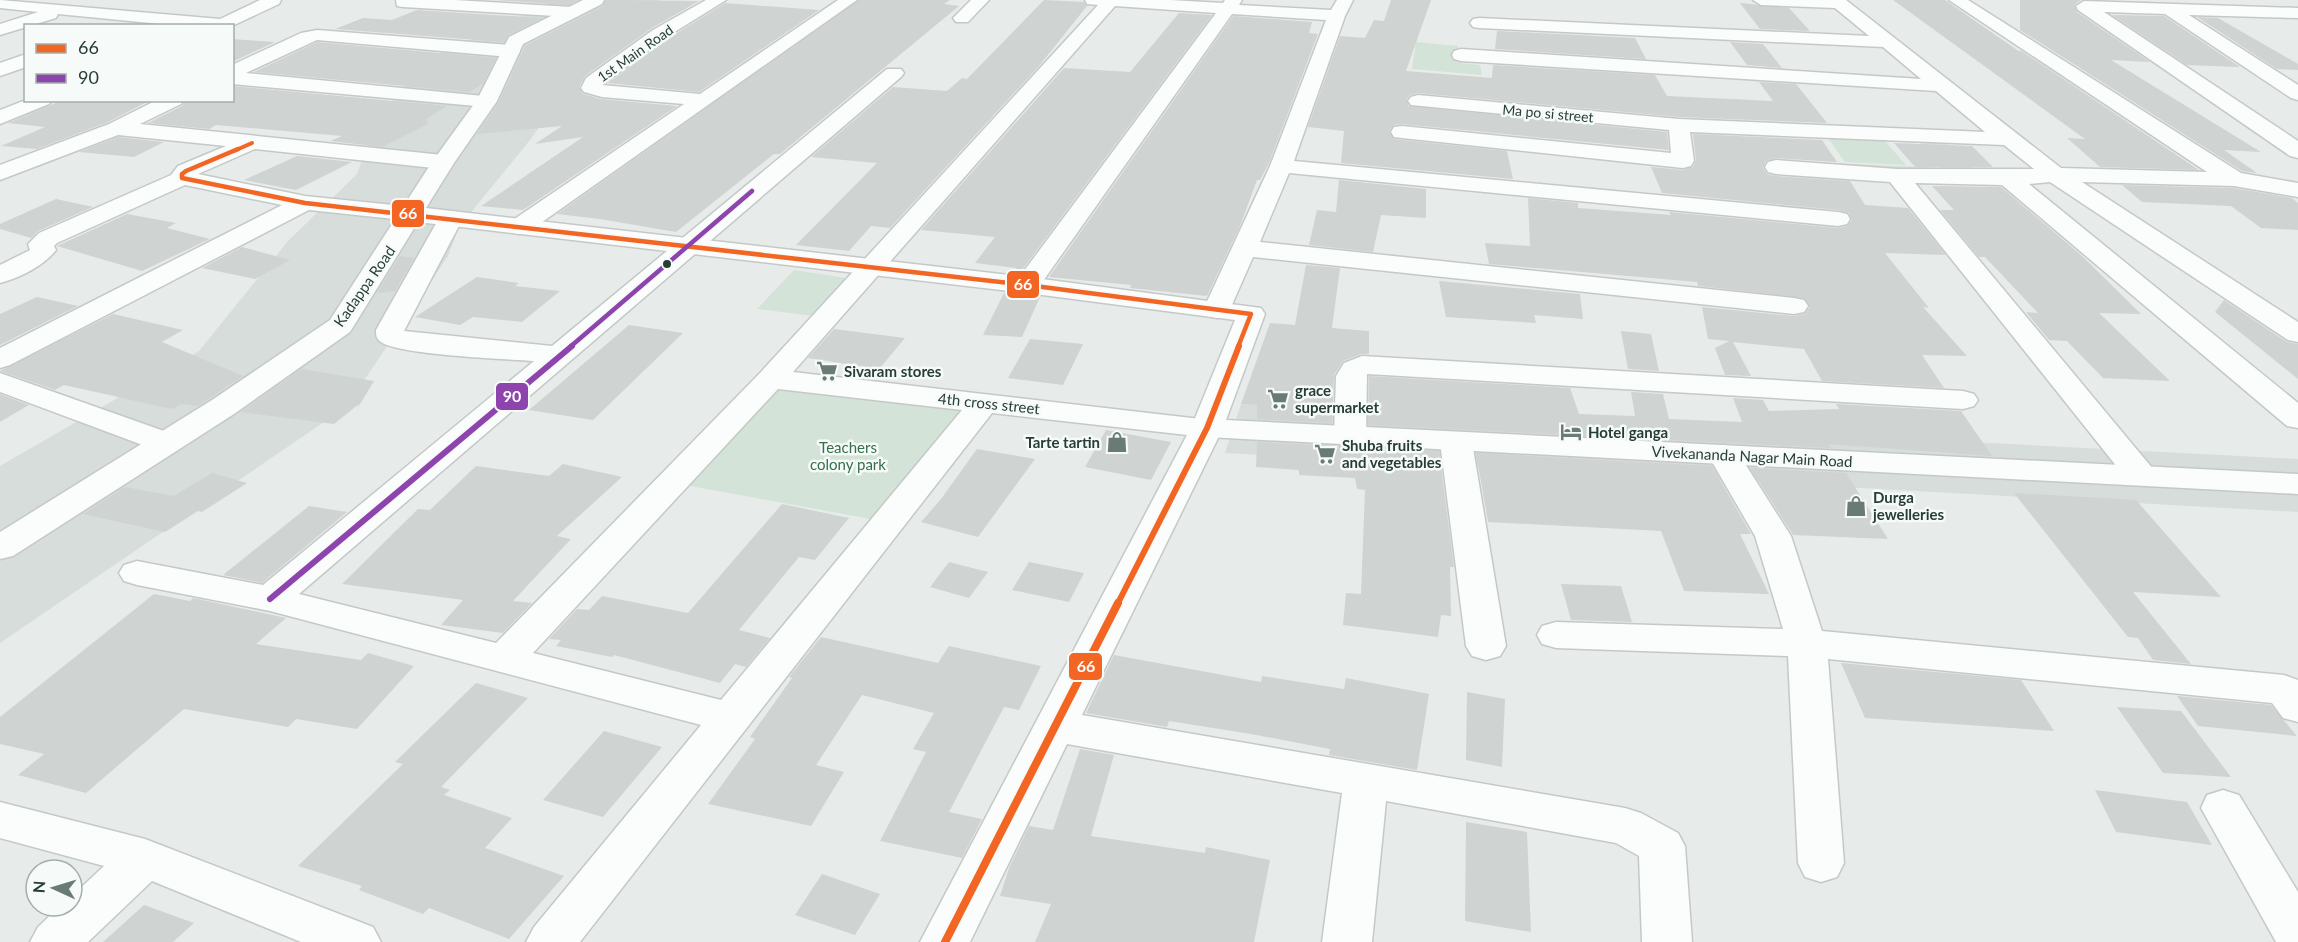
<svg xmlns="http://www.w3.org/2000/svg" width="2298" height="942" font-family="Lato,sans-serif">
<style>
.built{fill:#d6ddda}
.green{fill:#d3e3d7}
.building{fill:#cfd3d1}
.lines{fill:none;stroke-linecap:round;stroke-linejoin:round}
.minor-casing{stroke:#c4c9c7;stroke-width:3}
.secondary-casing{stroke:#c4c9c7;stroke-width:3}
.minor{fill:#fbfcfc;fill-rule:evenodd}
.secondary{fill:#fbfcfc;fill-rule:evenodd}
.bus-1-far3-casing{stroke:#f6faf8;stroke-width:6}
.bus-1-far2-casing{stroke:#f6faf8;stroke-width:8}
.bus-1-far1-casing{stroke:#f6faf8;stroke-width:10}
.bus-1-casing{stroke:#f6faf8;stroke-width:12}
.bus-2-far1-casing{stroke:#f6faf8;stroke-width:8}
.bus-2-casing{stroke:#f6faf8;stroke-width:10}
.bus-1-far3{stroke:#f26522;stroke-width:4}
.bus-1-far2{stroke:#f26522;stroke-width:4.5}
.bus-1-far1{stroke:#f26522;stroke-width:6}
.bus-1{stroke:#f26522;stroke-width:8}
.bus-2-far1{stroke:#8e44ad;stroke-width:4.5}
.bus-2{stroke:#8e44ad;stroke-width:6}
.bus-dot{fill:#273e37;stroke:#f6faf8;stroke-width:2}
.labels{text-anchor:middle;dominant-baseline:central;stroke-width:5;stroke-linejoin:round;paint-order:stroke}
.far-street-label{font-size:14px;fill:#273e37;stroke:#f6faf8}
.street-label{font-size:15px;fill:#273e37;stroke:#f6faf8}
.poi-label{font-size:15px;font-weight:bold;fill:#273e37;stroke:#f6faf8;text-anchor:start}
.park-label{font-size:15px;fill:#35704a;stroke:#f6faf8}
.line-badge{stroke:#f6faf8;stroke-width:2}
.badge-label{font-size:16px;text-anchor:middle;font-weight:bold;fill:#fff}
</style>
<rect width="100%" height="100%" fill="#e7ecea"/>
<path class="built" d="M553,0H659L613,25L530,140L459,227L448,256L346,407L0,643V466L199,351L288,241L357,174L375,123L424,60L519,18Z
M1241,404L2298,459V512L1225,453Z"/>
<path class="green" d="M1416,42L1458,46L1460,63L1480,65L1482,75L1412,69Z
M1828,138L1885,141L1906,165L1845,162Z
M1919,141L1944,142L1973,168L2040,170L2045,174L1776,165L1775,160L1941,168Z
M794,270L846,278L814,316L757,309Z
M774,388L966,409L876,520L685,485Z"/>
<path class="building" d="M493,0H578L569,5Z
M606,0L699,1L652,28L585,76L579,87L583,94L601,99L677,106L523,210L481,206L583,137L535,144L562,126L477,134L499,102L525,46L603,6Z
M859,0H950L944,4L959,6L780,154H774L676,232L600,219L557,214Z
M1044,0L1084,2L1087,6L1039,66L890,228L871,226L849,251L796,245L877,163L811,157L893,87L947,91L962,78L967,79Z
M1391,0H1431L1406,71L1492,78L1493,65L1655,75L1667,96L1773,101L1759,82L1796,84L1827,123L1679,117L1418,93L1410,95L1406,100L1409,106L1667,132L1669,150L1402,124L1394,125L1389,131L1394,139L1507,151L1513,179L1341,163L1344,131L1308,127L1340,36L1365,38L1374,20L1384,21Z
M1893,0H1945L2020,52V50L2199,170L2100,167L2067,138L2085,139Z
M2020,0H2081L2074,5L2077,12L2150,62L2111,60L2261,152L2224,150L2257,173L2242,171L2020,30Z
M725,3L819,10L699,92L608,83L666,40Z
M1740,3L1789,8L1810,31L1760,29Z
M417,10L543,18L508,35L504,42L335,29L363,18L392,20Z
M1179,13L1212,15L1019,274L1013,273L1016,268L975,263L995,237L921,230L1064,68L1130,72Z
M2112,15L2164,16L2240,67L2187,65Z
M1233,16L1312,22L1309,33L1318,34L1269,163L1260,180H1257L1240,226L1207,296L1130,288L1131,285L1049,277Z
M2197,17L2218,18L2298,64V70L2277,69Z
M1497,31L1635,38L1646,59L1495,49Z
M232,39L275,42L232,62Z
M317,42L496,58L483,84L469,92L254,72Z
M1730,42L1763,44L1782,68L1747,65Z
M232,86L447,106L426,119L428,124L382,147L330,141L342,136L216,125L209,129L148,123L182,106L186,100H232Z
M63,100H151L108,122L37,149L1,146L45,127L8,123Z
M1693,134L1822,140L1837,162L1776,158L1766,161L1763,168L1767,174L1776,176L1850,181L1865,205L1908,208L1946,255L1885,253L1929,308L1923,307L1967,356L1922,355L1944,388L1822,381L1804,349L1733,342L1751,376L1725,375L1715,348L1729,341L1708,339L1702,307L1794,316L1804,314L1810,307L1804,298L1698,286L1697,282L1489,264L1485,243L1530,246L1528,198L1578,203V208L1671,215L1669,212L1838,228L1847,226L1852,220L1849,213L1838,210L1662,193L1651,167L1683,170L1693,167L1696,161Z
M118,137L164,142L134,157L79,152Z
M1894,143L1972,146L1993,167H1915Z
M297,156L352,162L296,190L244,180Z
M1339,180L1426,189V218L1381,215L1373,252L1309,245L1317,210L1336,212Z
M2122,185L2234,188L2292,198L2298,203V230L2261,228L2231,206L2142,202Z
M1932,186L2001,187L2081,255L2141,314L2099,313L2170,381L2103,378L2067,341L2049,340L2026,312L2038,313L1985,257H1979L1940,210H1954Z
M56,199L93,207L38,231L31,238L0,229V224Z
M127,214L176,223L167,228L210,239L142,271L57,246Z
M242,247L290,260L255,279L202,268Z
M400,256L414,258L395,291L377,293Z
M1306,265L1340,268L1332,328L1369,331V354H1361L1343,361L1334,375L1332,423L1257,419V405L1241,404L1270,323L1295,325Z
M477,277L519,283L515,286L560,291L522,322L473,317L460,325L415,317Z
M1439,281L1580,294L1583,319L1534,315L1536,323L1446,317Z
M1004,293L1040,297L1022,337L983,335Z
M37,297L78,306L0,345V314Z
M2224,300L2287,342L2298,344V379L2215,312Z
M113,314L183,330L162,342L243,376L198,406L181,404L172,409L64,385L55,390L0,371Z
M629,325L683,333L593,420L529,410Z
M834,329L905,338L879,369L808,358Z
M1621,331L1651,334L1659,371L1628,369Z
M1030,339L1083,344L1063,385L1008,378Z
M301,369L374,381L357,409L359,404L334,424L241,412Z
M1369,376L1570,388L1579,414L1635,416L1631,392L1663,394L1669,419L1742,422L1733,398L1763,400L1769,411L1839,409L1836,404L1961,411L1992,456L1828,444L1831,448L1368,425Z
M0,394L29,405L0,422Z
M1106,430L1171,442L1151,480L1085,467Z
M1257,442L1439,451L1454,567H1450L1451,616L1441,615L1438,637L1343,625L1346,593L1361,594L1365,490L1357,489L1355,478L1299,475V470L1256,467Z
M977,449L1035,459L978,537L921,522L941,499Z
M1476,453L1712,466L1751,534H1740L1769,594L1684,591L1661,531L1488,522Z
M563,464L622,477L557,536L571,539L513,601L532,603L503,633L441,625L463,600L342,584L418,509L430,510L476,466L549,476Z
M1750,468L1846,473L1888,539L1793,535Z
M212,473L247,483L202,512L198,511L165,532L83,514L125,487L174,496Z
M2014,493L2136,500L2221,597L2133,592L2191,664L2153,660L2138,638L2128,637Z
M782,504L849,518L815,560L799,557L739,630L770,638L746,667L735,664L720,683L614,655L612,657L556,646L561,640L549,639L577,609L589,610L602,596L688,613Z
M309,506L347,512L262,583L223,575Z
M949,562L988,572L969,598L930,587Z
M1029,562L1084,573L1069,602L1012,590Z
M1561,584L1621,586L1632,622L1571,620Z
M154,594L190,601L193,598L286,618L256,644L361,660L368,653L414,666L357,729L296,719L288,727L184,709L86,793L18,775L44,754L0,744V717Z
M821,637L938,663L949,646L1041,666L1019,710L1004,707L949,812L982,819L962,858L880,841L926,752L913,749L934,713L862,695L816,765L844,772L811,826L708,804L755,739L750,737L792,678L789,677Z
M1114,655L1261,682L1262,676L1344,689L1346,678L1429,694L1417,770L1329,755L1330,749L1251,734L1169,721L1167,727L1086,713Z
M1841,663L2021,680L2054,731L1865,718Z
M476,683L528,698L441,787L450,790L444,795L512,818L485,848L564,876L509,939L429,908L423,914L359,890L362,886L298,866L403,764L395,762Z
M1467,692L1505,699L1502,767L1466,760Z
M2177,696L2271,705L2297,736L2198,726Z
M2117,707L2181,711L2231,777L2163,773Z
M604,731L662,747L603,817L543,800Z
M1080,749L1114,755L1091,836L1205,853L1206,847L1270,860L1254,942H1035L1051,904L1000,896L1009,868L1029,826L1053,830Z
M2095,790L2187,802L2212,845L2116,832Z
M1466,822L1527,832L1531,932L1465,921Z
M822,874L880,894L855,935L795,915Z
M144,905L194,923L173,942H103Z"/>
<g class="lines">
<defs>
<path id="minor" d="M0,0L220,19L260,0H281L279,4L232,26H181L58,14L56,18L0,35V24L38,12L0,8Z
M396,0H455L572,7L578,8L581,12L578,16L572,17L403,7L397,6Z
M706,0H726L665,38L602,85L700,94L838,0H857L528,232L519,234L510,232L507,227L510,222L684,104L602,97L584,92L581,88L586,78L653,30Z
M971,0H989L968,22H956L953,18Z
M1085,0H1170L1223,3L1225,0H1242L1239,5L1331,10L1337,0H1353L1345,16L1294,161L1838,212L1847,214L1850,219L1847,224L1838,226L1289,173L1260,242L1794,298L1804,300L1808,306L1804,312L1794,314L1253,257L1227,316L1217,318L1207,316L1203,310L1270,166L1326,20L1232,14L1036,291L1027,293L1018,291L1014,285L1018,279L1216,13L1115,6L793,372L1218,421L1223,428L1082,715L1625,808L1641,813L1678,833L1685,846L1692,942H1642L1639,856L1616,843L1386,801L1372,942H1322L1342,793L1067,744L970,942H920L1187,435L992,413L580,942H526L534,927L701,725L270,611L137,585L124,581L119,573L124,565L137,561L263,585L534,361C506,359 399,355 381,342C376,339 376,335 376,330L442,213L451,211L460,213L463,218L404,331L552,346L887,69H901L904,73L901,77L299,594L496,643L760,373L1098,5L1087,4ZM778,389L962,410L721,700L533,653Z
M1753,0H1846L2061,168L2207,172L1949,0H1968L2241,173L2298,183V197L2234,186L2082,182L2298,322V342L2288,340L2050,182L2029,184L2298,403V428L2287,426L2002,185L1915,183L2158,475L2153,482L2141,485L2129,482L1890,182L1776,174L1768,172L1765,167L1768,162L1776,160L1897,169H2034L2004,145L1690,132L1694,161L1691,166L1683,168L1402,138L1394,137L1391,132L1394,127L1402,126L1671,153L1669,130L1411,105L1408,101L1411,97L1418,95L1679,119L1985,132L1936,91L1461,61L1454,59L1452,55L1454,51L1461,49L1921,79L1883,47L1479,28L1473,27L1470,23L1473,19L1479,18L1869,36L1835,8L1761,5Z
M2084,1L2298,8V18L2189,15L2298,85V100L2291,98L2165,14L2104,12L2298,141V158L2290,156L2078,10L2076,6Z
M317,30L511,45L518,47L520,51L518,55L511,57L317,40L246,73L494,97L497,101L494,105L487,107L232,84V65L301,33Z
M26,54V67L0,76V63Z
M26,100H52L49,104L0,124V110Z
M157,100H184L181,104L140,124L443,155L451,157L454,162L451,167L443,169L255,149L198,174L305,196L413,207L422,209L425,214L422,219L413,221L309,210L10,365L0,368V348L282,205L185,185L57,243L54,246L56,250C44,266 19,278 0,283V265L30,250L28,244L39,233L171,175L178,166L226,146L118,135L0,180V165L109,124Z
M1362,356L1963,391L1974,394L1978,400L1974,406L1963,409L1367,374L1366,436L1361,443L1350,446L1339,443L1334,436L1336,376L1344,363Z
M0,373L178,436L183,443L178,450L167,453L156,450L0,392Z
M1456,432L1467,435L1472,442L1506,646L1500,656L1486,660L1472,656L1466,646L1440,442L1445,435Z
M1724,445L1735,448L1791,536L1822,631L2284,675L2298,680V722L2283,718L2272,703L1828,659L1844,863L1837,877L1821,882L1805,877L1798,863L1788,656L1556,648L1542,644L1537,635L1542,626L1556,622L1783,629L1755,536L1708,455L1713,448Z
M2223,790L2239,795L2298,892V942H2276L2201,808L2207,795Z
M0,802L145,839L373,927L381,942H301L152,881L88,942H30L38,927L60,906H72V896L104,866L0,838Z"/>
<path id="secondary" d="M583,0H604L602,4L523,44L497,101L454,163L426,208L1027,277L1261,308L1265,314L1226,420L2298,474V494L1207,437L1196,435L1191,428L1235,320L1027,293L418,222L350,332L234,414L13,556L0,559V532L212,400L330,320L432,162L477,100L509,37Z"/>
</defs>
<use href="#minor" class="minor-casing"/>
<use href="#secondary" class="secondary-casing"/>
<use href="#minor" class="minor"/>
<use href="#secondary" class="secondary"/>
<defs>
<path id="bus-1-far3" d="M234,151L252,143"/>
<path id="bus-1-far2" d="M238,149L186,171L182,174V178L305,203L1027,285L1251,314L1238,347"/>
<path id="bus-1-far1" d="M1117,605L1207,428L1239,346"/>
<path id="bus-1" d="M945,942L1118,603"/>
<path id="bus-2-far1" d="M570,347L752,191"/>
<path id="bus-2" d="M270,599L572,346"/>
</defs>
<use href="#bus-1-far3" class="bus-1-far3-casing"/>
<use href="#bus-1-far2" class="bus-1-far2-casing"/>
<use href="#bus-1-far1" class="bus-1-far1-casing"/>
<use href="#bus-1" class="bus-1-casing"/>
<use href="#bus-2-far1" class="bus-2-far1-casing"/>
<use href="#bus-2" class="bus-2-casing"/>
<use href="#bus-1-far3" class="bus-1-far3"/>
<use href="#bus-1-far2" class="bus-1-far2"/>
<use href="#bus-1-far1" class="bus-1-far1"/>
<use href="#bus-1" class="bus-1"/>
<use href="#bus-2-far1" class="bus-2-far1"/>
<use href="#bus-2" class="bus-2"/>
</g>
<defs>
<symbol id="supermarket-bare" viewBox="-9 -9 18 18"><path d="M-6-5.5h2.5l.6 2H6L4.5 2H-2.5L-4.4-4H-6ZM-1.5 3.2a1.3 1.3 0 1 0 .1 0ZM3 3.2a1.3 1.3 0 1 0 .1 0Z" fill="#6a7b76" stroke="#f6faf8" stroke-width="2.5" paint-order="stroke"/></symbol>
<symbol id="hotel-bare" viewBox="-9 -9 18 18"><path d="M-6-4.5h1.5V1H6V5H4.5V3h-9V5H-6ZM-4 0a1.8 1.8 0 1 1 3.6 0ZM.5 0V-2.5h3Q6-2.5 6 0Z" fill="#6a7b76" stroke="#f6faf8" stroke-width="2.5" paint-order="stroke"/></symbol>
<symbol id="shop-bare" viewBox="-9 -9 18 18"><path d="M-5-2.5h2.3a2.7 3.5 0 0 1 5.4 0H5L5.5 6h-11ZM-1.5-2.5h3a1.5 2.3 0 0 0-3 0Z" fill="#6a7b76" stroke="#f6faf8" stroke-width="2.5" paint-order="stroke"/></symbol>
</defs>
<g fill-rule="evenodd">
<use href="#supermarket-bare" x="812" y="356" width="30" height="30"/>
<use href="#supermarket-bare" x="1263" y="384" width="30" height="30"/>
<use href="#hotel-bare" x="1556" y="417" width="30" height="30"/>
<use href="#shop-bare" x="1102" y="427" width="30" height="30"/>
<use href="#supermarket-bare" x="1310" y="439" width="30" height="30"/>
<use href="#shop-bare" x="1841" y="491" width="30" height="30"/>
</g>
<circle class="bus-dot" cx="667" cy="264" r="5"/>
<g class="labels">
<g class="far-street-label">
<text transform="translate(635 53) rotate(-35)">1st Main Road</text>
<text transform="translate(1548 113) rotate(5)">Ma po si street</text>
</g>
<g class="street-label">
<text transform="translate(364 286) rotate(-55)">Kadappa Road</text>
<text transform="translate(989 403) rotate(6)">4th cross street</text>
<text transform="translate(1752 456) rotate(3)">Vivekananda Nagar Main Road</text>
</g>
<g class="poi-label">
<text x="844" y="371">Sivaram stores</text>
<text x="1295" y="390">grace<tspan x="1295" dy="17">supermarket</tspan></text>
<text x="1588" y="432">Hotel ganga</text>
<text x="1100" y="442" text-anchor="end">Tarte tartin</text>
<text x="1342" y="445">Shuba fruits<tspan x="1342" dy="17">and vegetables</tspan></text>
<text x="1873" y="497">Durga<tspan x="1873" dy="17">jewelleries</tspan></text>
</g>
<g class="park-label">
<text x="848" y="447">Teachers<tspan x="848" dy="17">colony park</tspan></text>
</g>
</g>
<g class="line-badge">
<rect x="391" y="199" width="34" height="29" rx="6" fill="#f26522"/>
<rect x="1006" y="270" width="34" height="29" rx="6" fill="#f26522"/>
<rect x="495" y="382" width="34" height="29" rx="6" fill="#8e44ad"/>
<rect x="1068" y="652" width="35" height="29" rx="6" fill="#f26522"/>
</g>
<g class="badge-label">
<text x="408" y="219">66</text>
<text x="1023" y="290">66</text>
<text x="512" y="402">90</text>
<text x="1086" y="672">66</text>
</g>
<rect x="24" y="24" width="210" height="78" fill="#f6faf8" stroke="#a3afab" stroke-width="1.5"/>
<rect x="36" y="44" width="30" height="9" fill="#f26522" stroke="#a3afab" stroke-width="1.5"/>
<text x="78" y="54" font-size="18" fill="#273e37">66</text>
<rect x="36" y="74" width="30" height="9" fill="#8e44ad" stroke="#a3afab" stroke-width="1.5"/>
<text x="78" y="84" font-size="18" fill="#273e37">90</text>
<g transform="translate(54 888) rotate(274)"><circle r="28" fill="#f6faf8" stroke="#a3afab" stroke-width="1.5"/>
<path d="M0-4.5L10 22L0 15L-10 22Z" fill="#6a7b76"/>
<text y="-9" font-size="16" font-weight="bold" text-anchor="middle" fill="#273e37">N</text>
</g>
</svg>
